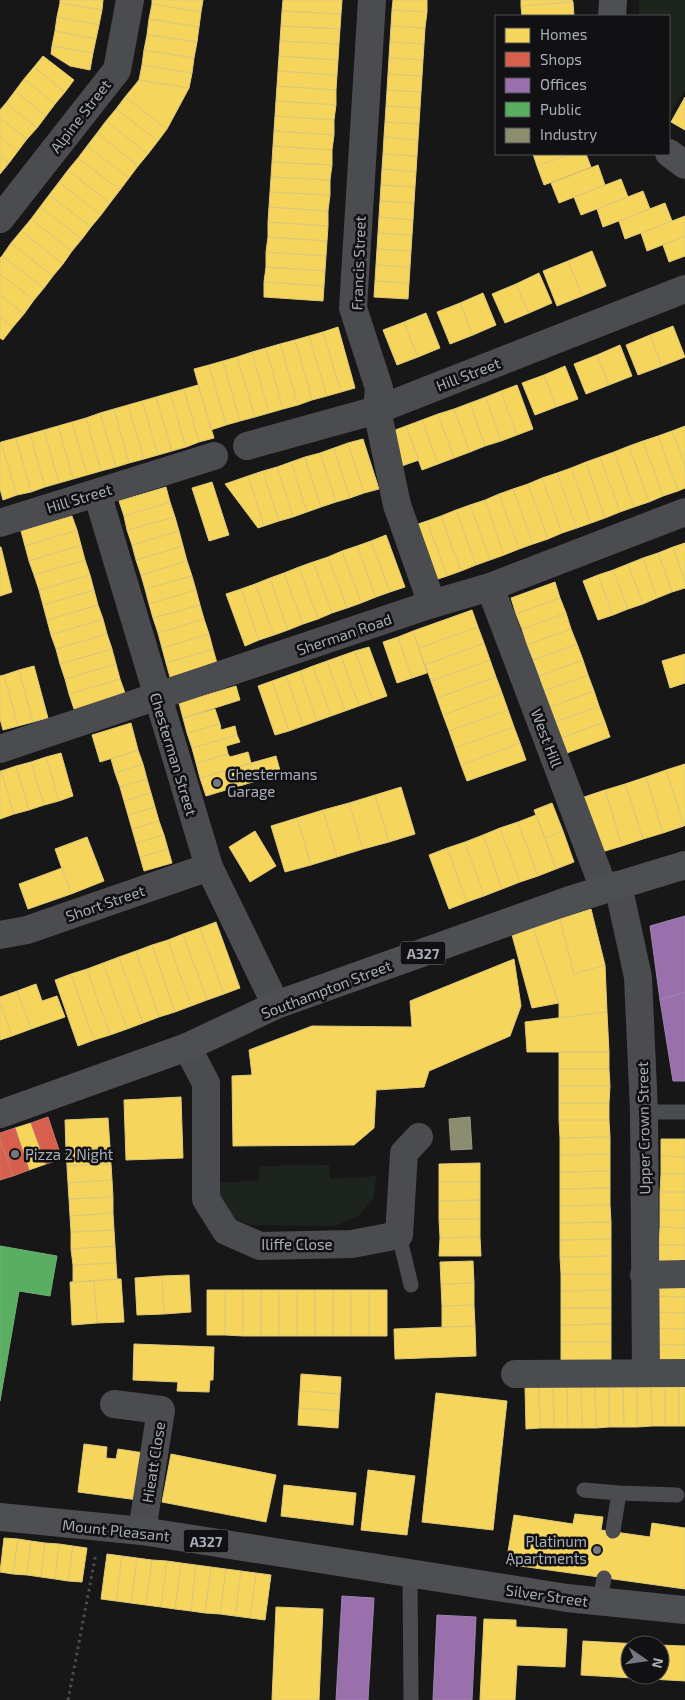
<svg xmlns="http://www.w3.org/2000/svg" width="685" height="1700" font-family="'Exo 2',sans-serif">
<style>
.green{fill:#1d241e}
.homes{fill:#f6d55c;stroke:#dfc978}
.shops{fill:#d6604d;stroke:#c8776d}
.offices{fill:#9970ab;stroke:#9e82af}
.public{fill:#5aae61;stroke:#71ae7b}
.industry{fill:#8c8c6e;stroke:#949684}
.lines{fill:none;stroke-linecap:round;stroke-linejoin:round}
.path{stroke:#4d4e52;stroke-width:3;stroke-dasharray:2.5 4;stroke-linecap:butt}
.lane{stroke:#4b4c50;stroke-width:15}
.street{stroke:#4b4c50;stroke-width:28}
.primary{stroke:#4d4f52;stroke-width:28}
.poi-dot{fill:#757880;stroke:#111113;stroke-width:2}
.labels{text-anchor:middle;dominant-baseline:central;stroke-width:5;stroke-linejoin:round;paint-order:stroke}
.shield{fill:#111113;stroke:#7b7e86;stroke-width:1}
.shield-label{font-size:14px;font-weight:bold;fill:#a8adb8}
.street-label{font-size:15px;fill:#a8adb8;stroke:#111113}
.poi-label{font-size:15px;fill:#a8adb8;stroke:#111113;text-anchor:start}
</style>
<rect width="100%" height="100%" fill="#171717"/>
<path class="green" d="M639,0H685V91L669,114V16H639Z
M329,1165L330,1179L376,1176L374,1197L359,1216L335,1226L250,1225L227,1216L209,1183L259,1181V1166Z"/>
<path class="homes" d="M60,0H103L102,10L60,3Z
M152,0H203L201,12L152,4Z
M283,0H342L341,14L282,11Z
M393,0H427V12L392,10Z
M521,0H572L573,2L521,6Z
M573,2L574,16H522L521,6Z
M60,3L102,10L99,25L57,17Z
M152,4L201,12L199,27L149,19Z
M392,10L427,12L425,28L391,26Z
M282,11L341,14L340,29L281,26Z
M57,17L99,25L96,39L55,31Z
M149,19L199,27L197,42L147,35Z
M281,26L340,29L339,44L280,41Z
M391,26L425,28L424,44L390,42Z
M55,31L96,39L93,53L52,46Z
M147,35L197,42L194,58L144,50Z
M280,41L339,44L338,60L279,56Z
M390,42L424,44L423,60L389,58Z
M52,46L93,53L90,70L70,66L51,54Z
M144,50L194,58L192,73L142,65Z
M43,56L74,80L65,92L34,67Z
M279,56L338,60L337,75L278,71Z
M389,58L423,60L422,76L388,74Z
M142,65L192,73L189,88L139,80Z
M34,67L65,92L55,104L24,79Z
M278,71L337,75L336,90L277,86Z
M388,74L422,76L421,92L387,90Z
M24,79L55,104L46,116L15,91Z
M139,80L189,88L167,129L125,97Z
M277,86L336,90V105L276,101Z
M387,90L421,92L420,108L386,106Z
M15,91L46,116L37,128L6,103Z
M125,97L167,129L158,141L116,109Z
M685,97V130L671,122Z
M276,101L336,105L334,120L275,116Z
M6,103L37,128L27,139L0,118V110Z
M386,106L420,108L419,124L385,122Z
M116,109L158,141L148,154L106,121Z
M275,116L334,120V135L274,131Z
M0,118L27,139L18,151L0,137Z
M106,121L148,154L138,166L97,133Z
M385,122L419,124L418,140L384,137Z
M274,131L334,135L332,150L273,146Z
M97,133L138,166L129,178L87,146Z
M0,137L18,151L9,163L0,156Z
M384,137L418,140L417,156L383,154Z
M87,146L129,178L120,190L78,158Z
M273,146L332,150V165L272,162Z
M383,154L417,156L416,172L382,169Z
M533,154H571L537,166Z
M571,154H586L591,167L544,185L537,166Z
M0,156L9,163L0,174Z
M78,158L120,190L110,203L68,170Z
M272,162L332,165L330,180L271,177Z
M598,165L605,185L559,203L551,183Z
M382,169L416,172L415,187L381,185Z
M68,170L110,203L101,215L59,182Z
M271,177L330,180V195L270,192Z
M621,179L628,197L581,215L574,197Z
M59,182L101,215L91,227L49,195Z
M381,185L415,187L414,203L380,201Z
M643,191L650,209L603,227L597,209Z
M270,192L330,195L328,211L269,207Z
M49,195L91,227L82,239L40,207Z
M380,201L414,203L413,220L379,217Z
M665,203L672,221L625,239L619,221Z
M40,207L82,239L72,251L31,219Z
M269,207L328,211V226L268,222Z
M685,216V236L647,251L641,233Z
M379,217L413,220L412,235L378,233Z
M31,219L72,251L63,264L21,231Z
M268,222L328,226L327,241L268,237Z
M21,231L63,264L53,276L11,243Z
M378,233L412,235L411,251L377,249Z
M685,236V256L669,262L663,245Z
M268,237L327,241L326,256L266,252Z
M11,243L53,276L44,288L2,256Z
M377,249L411,251L410,267L376,265Z
M592,251L606,286L582,296L568,261Z
M266,252L326,256L325,271L266,267Z
M2,256L44,288L34,300L0,274V258Z
M568,261L582,296L557,306L543,271Z
M376,265L410,267L409,283L375,281Z
M266,267L325,271L324,286L264,282Z
M539,273L552,303L529,313L516,284Z
M0,274L34,300L24,314L0,295Z
M375,281L409,283L408,299L374,297Z
M264,282L324,286L323,301L264,297Z
M516,284L529,313L505,323L492,294Z
M483,293L496,325L473,335L460,303Z
M0,295L24,314L13,327L0,317Z
M460,303L473,335L450,344L437,312Z
M426,313L440,348L418,357L404,322Z
M0,317L13,327L3,340L0,338Z
M404,322L418,357L397,365L383,330Z
M673,326L685,357L662,366L650,335Z
M338,327L355,388L341,392L323,332Z
M323,332L341,392L327,396L309,336Z
M650,335L662,366L638,375L626,345Z
M309,336L327,396L312,400L295,340Z
M295,340L312,400L298,405L280,344Z
M280,344L298,405L283,409L266,348Z
M620,345L632,376L609,385L597,355Z
M266,348L283,409L269,413L252,352Z
M252,352L269,413L255,417L237,357Z
M597,355L609,385L586,394L574,364Z
M237,357L255,417L240,421L223,361Z
M223,361L240,421L226,425L209,365Z
M209,365L226,425L211,430L194,369Z
M565,366L578,399L556,407L544,375Z
M544,375L556,407L535,415L522,383Z
M198,385L214,438L199,442L184,389Z
M517,385L533,429L517,435L501,391Z
M184,389L199,442L186,447L170,393Z
M501,391L517,435L501,441L486,397Z
M170,393L186,447L172,451L156,397Z
M156,397L172,451L158,455L142,401Z
M486,397L501,441L485,446L470,403Z
M142,401L158,455L144,459L128,405Z
M470,403L485,446L470,452L454,409Z
M128,405L144,459L129,463L114,409Z
M114,409L129,463L116,467L100,413Z
M454,409L470,452L454,458L438,414Z
M100,413L116,467L101,471L86,418Z
M438,414L454,458L438,464L422,420Z
M86,418L101,471L87,475L72,422Z
M422,420L438,464L422,470L406,426Z
M72,422L87,475L73,479L58,426Z
M58,426L73,479L59,483L44,430Z
M406,426L419,460L396,468L390,432Z
M685,426V466L672,431Z
M44,430L59,483L45,487L30,434Z
M672,431L685,466V488L678,491L658,436Z
M30,434L45,487L31,492L16,438Z
M658,436L678,491L663,496L643,441Z
M16,438L31,492L17,495L1,442Z
M363,439L379,489L364,493L348,443Z
M643,441L663,496L649,502L629,446Z
M1,442L17,495L3,500L0,489V443Z
M348,443L364,493L350,498L334,448Z
M629,446L649,502L634,507L614,452Z
M334,448L350,498L336,502L320,453Z
M614,452L634,507L620,512L600,457Z
M320,453L336,502L321,507L305,457Z
M305,457L321,507L307,512L291,462Z
M600,457L620,512L605,518L586,462Z
M291,462L307,512L293,517L277,467Z
M586,462L605,518L591,523L571,468Z
M277,467L293,517L279,521L263,471Z
M571,468L591,523L577,528L557,473Z
M263,471L279,521L264,526L248,476Z
M557,473L577,528L562,533L542,478Z
M248,476L264,526L258,528L225,484Z
M542,478L562,533L548,539L528,484Z
M212,482L229,535L209,541L192,488Z
M528,484L548,539L533,544L513,489Z
M166,487L170,502L124,516L119,501Z
M513,489L533,544L519,549L499,494Z
M499,494L519,549L504,555L485,500Z
M485,500L504,555L490,560L470,505Z
M170,502L175,517L127,530L124,516Z
M470,505L490,560L476,565L456,510Z
M456,510L476,565L461,571L441,516Z
M72,516L77,530L25,546L21,531Z
M441,516L461,571L447,576L427,521Z
M175,517L179,531L132,545L127,530Z
M427,521L447,576L432,581L412,526Z
M77,530L81,545L29,561L25,546Z
M179,531L183,546L136,560L132,545Z
M386,535L405,587L390,592L371,541Z
M371,541L390,592L376,597L357,546Z
M685,543V581L673,547Z
M81,545L85,560L34,575L29,561Z
M183,546L187,561L141,575L136,560Z
M357,546L376,597L361,603L342,551Z
M1,547L12,592L0,596V547Z
M673,547L685,581V588L672,592L658,553Z
M342,551L361,603L347,608L328,557Z
M658,553L672,592L657,598L643,558Z
M328,557L347,608L332,613L313,562Z
M643,558L657,598L643,604L628,564Z
M85,560L90,575L39,590L34,575Z
M187,561L192,576L145,589L141,575Z
M313,562L332,613L318,619L299,567Z
M628,564L643,604L628,609L613,570Z
M299,567L318,619L303,624L284,573Z
M613,570L628,609L613,615L598,575Z
M284,573L303,624L288,630L270,578Z
M90,575L94,590L43,605L39,590Z
M598,575L613,615L598,620L583,581Z
M192,576L196,590L149,604L145,589Z
M270,578L288,630L274,635L255,584Z
M555,582L560,598L516,614L511,598Z
M255,584L274,635L259,640L241,589Z
M241,589L259,640L245,646L226,594Z
M94,590L98,605L47,620L43,605Z
M196,590L200,605L153,618L149,604Z
M560,598L566,613L522,629L516,614Z
M98,605L103,619L51,635L47,620Z
M200,605L204,619L158,633L153,618Z
M472,610L478,627L419,648L413,631Z
M566,613L571,629L527,645L522,629Z
M103,619L107,634L56,649L51,635Z
M204,619L209,634L162,648L158,633Z
M478,627L484,643L425,665L419,648Z
M571,629L577,644L533,660L527,645Z
M413,631L427,673L412,678L398,637Z
M107,634L112,649L60,664L56,649Z
M209,634L213,649L166,663L162,648Z
M398,637L412,678L397,683L383,642Z
M484,643L490,660L431,681L425,665Z
M577,644L583,660L539,676L533,660Z
M369,647L387,696L373,701L355,651Z
M112,649L116,664L65,679L60,664Z
M213,649L217,663L170,677L166,663Z
M355,651L373,701L359,706L341,656Z
M685,654V683L670,688L662,661Z
M341,656L359,706L345,711L327,661Z
M490,660L496,677L437,698L431,681Z
M583,660L588,675L544,691L539,676Z
M327,661L345,711L331,716L313,666Z
M116,664L120,679L69,694L65,679Z
M34,666L48,718L33,722L19,670Z
M313,666L331,716L317,721L300,671Z
M19,670L33,722L18,726L4,675Z
M300,671L317,721L303,726L286,676Z
M4,675L18,726L3,730L0,719V676Z
M588,675L594,691L550,707L544,691Z
M286,676L303,726L289,731L272,681Z
M496,677L502,693L443,715L437,698Z
M120,679L125,693L74,709L69,694Z
M272,681L289,731L275,735L258,686Z
M236,686L240,700L183,718L179,703Z
M594,691L599,706L555,722L550,707Z
M502,693L508,710L449,731L443,715Z
M599,706L605,722L561,738L555,722Z
M215,709L220,724L187,733L183,718Z
M508,710L514,727L455,748L449,731Z
M605,722L610,737L567,753L561,738Z
M131,723L138,750L100,762L92,735Z
M220,724L221,730L235,726L237,735L192,748L187,733Z
M514,727L520,743L461,765L455,748Z
M237,735L240,742L226,746L228,754L196,763L192,748Z
M520,743L526,760L467,781L461,765Z
M138,750L143,764L115,773L111,759Z
M248,752L251,763L200,778L196,763L228,754L230,757Z
M61,753L73,796L59,801L46,757Z
M276,756L281,774L256,781L251,763Z
M46,757L59,801L44,805L31,762Z
M31,762L44,805L29,810L16,766Z
M251,763L256,781L206,796L200,778Z
M143,764L147,779L120,787L115,773Z
M685,764V825L684,826L666,770Z
M16,766L29,810L14,814L1,771Z
M666,770L684,826L663,833L646,777Z
M0,771H1L14,814L0,819Z
M646,777L663,833L643,839L625,784Z
M147,779L151,793L124,801L120,787Z
M625,784L643,839L622,846L605,790Z
M401,787L415,834L389,842L375,795Z
M605,790L622,846L602,852L584,797Z
M151,793L155,807L128,815L124,801Z
M375,795L389,842L363,849L349,803Z
M349,803L363,849L337,857L323,810Z
M552,803L563,831L545,838L534,810Z
M155,807L159,821L132,829L128,815Z
M323,810L337,857L311,865L297,818Z
M536,815L556,869L538,876L518,822Z
M297,818L311,865L285,872L271,826Z
M159,821L164,835L136,843L132,829Z
M518,822L538,876L520,882L500,828Z
M500,828L520,882L502,889L483,835Z
M255,831L276,866L250,882L229,847Z
M563,831L574,862L556,869L545,838Z
M164,835L168,849L140,857L136,843Z
M483,835L502,889L484,896L465,842Z
M87,837L104,881L71,894L55,849Z
M465,842L484,896L467,902L447,848Z
M447,848L467,902L449,909L429,855Z
M168,849L172,863L144,871L140,857Z
M62,868L71,894L28,909L19,884Z
M591,909L605,965L574,974L560,919Z
M560,919L574,974L605,965L607,1012L559,1018V1003L533,928Z
M216,922L240,988L224,994L200,928Z
M200,928L224,994L207,1000L183,934Z
M533,928L559,1003L532,1008L512,935Z
M183,934L207,1000L191,1006L168,940Z
M168,940L191,1006L175,1012L152,945Z
M152,945L175,1012L159,1017L136,951Z
M136,951L159,1017L143,1023L119,957Z
M119,957L143,1023L127,1029L103,963Z
M514,959L521,1006L510,1036L429,1071L424,1087L376,1090L374,1128L354,1145L233,1146L232,1076L252,1075L249,1050L312,1026L412,1027L410,1001Z
M103,963L127,1029L110,1035L87,969Z
M87,969L110,1035L94,1040L71,974Z
M71,974L94,1040L78,1046L55,980Z
M36,984L42,1001L57,996L65,1017L31,1029L17,991Z
M17,991L31,1029L12,1036L0,1003V997Z
M0,1003L12,1036L0,1040Z
M607,1012L609,1052H527L525,1022Z
M559,1052H609V1069H559Z
M559,1069H609L610,1086H559Z
M559,1086H610L609,1103H559Z
M181,1097L183,1158L126,1160L124,1100Z
M559,1103H609V1120H559Z
M108,1118L110,1147L66,1150L65,1120Z
M559,1120H609L610,1137L560,1138Z
M31,1123L46,1164L29,1170L15,1128Z
M610,1137V1154L560,1155V1138Z
M661,1139H685V1157L661,1156Z
M110,1147L111,1164L67,1166L66,1150Z
M610,1154V1171L560,1172V1155Z
M661,1156L685,1157V1174H661Z
M480,1163V1182H439V1164Z
M111,1164L112,1180L68,1183L67,1166Z
M610,1171V1188L560,1189V1172Z
M661,1174H685V1192H660Z
M112,1180L113,1197L69,1199L68,1183Z
M439,1182H480V1200L439,1201Z
M610,1188V1205L560,1206V1189Z
M660,1192H685V1210H660Z
M113,1197V1213L70,1216L69,1199Z
M480,1200V1219H439V1201Z
M610,1205L611,1222L560,1223V1206Z
M660,1210H685V1228L660,1227Z
M113,1213L114,1230L71,1232L70,1216Z
M439,1219H480V1237L440,1238Z
M611,1222V1239L560,1240V1223Z
M660,1227L685,1228V1245H659Z
M114,1230L115,1246L71,1249V1232Z
M480,1237L481,1256H439L440,1238Z
M611,1239V1256L560,1257V1240Z
M659,1245H685V1263H659Z
M115,1246L116,1263L73,1265L71,1249Z
M611,1256V1274H561L560,1257Z
M473,1261L474,1283L441,1284L440,1262Z
M116,1263L117,1279L73,1282V1265Z
M561,1274H611V1290L561,1291Z
M189,1275L191,1312L164,1314L162,1276Z
M162,1276L164,1314L137,1315L135,1278Z
M117,1279H121L124,1322L97,1323L94,1281Z
M656,1280H685V1297L655,1296Z
M94,1281L97,1323L72,1325L70,1282Z
M474,1283V1305L442,1306L441,1284Z
M207,1290H225V1335H207Z
M225,1290H243V1336L225,1335Z
M243,1290H261V1336H243Z
M261,1290H279V1336H261Z
M279,1290H297V1336H279Z
M297,1290H315V1336H297Z
M315,1290H333V1336H315Z
M333,1290H351V1336H333Z
M351,1290H369V1336H351Z
M369,1290H387V1336H369Z
M611,1290V1308H561V1291Z
M655,1296L685,1297V1313L655,1312Z
M474,1305L475,1326L442,1327V1306Z
M561,1308H611V1324L561,1325Z
M655,1312L685,1313V1329L655,1328Z
M611,1324V1342H561V1325Z
M475,1326L476,1356L395,1359L394,1329Z
M655,1328L685,1329V1345L655,1344Z
M561,1342H611V1363L561,1364Z
M134,1344L214,1347L213,1380H210L209,1392L177,1391L178,1382L133,1380Z
M655,1344L685,1345V1361L655,1360Z
M301,1374L341,1377L340,1394L300,1391Z
M679,1384V1426H665V1385Z
M679,1384H685V1426H679Z
M609,1385V1427L596,1428L595,1386Z
M609,1385H623L624,1427H609Z
M623,1385H637V1427H624Z
M637,1385H651L652,1426L637,1427Z
M651,1385H665V1426H652Z
M553,1386L554,1428H540L539,1387Z
M553,1386H567L568,1428H554Z
M567,1386H581L582,1428H568Z
M581,1386H595L596,1428H582Z
M525,1387H539L540,1428L526,1429Z
M300,1391L340,1394L339,1411L299,1408Z
M436,1393L507,1401L493,1530L422,1522Z
M299,1408L339,1411L338,1428L298,1425Z
M84,1444L107,1447L106,1458L116,1459L118,1449L144,1453L138,1500L78,1492Z
M171,1454L276,1475L266,1522L162,1502Z
M368,1470L415,1476L407,1535L361,1530Z
M284,1485L356,1493L353,1525L281,1516Z
M575,1514L603,1517L601,1530L650,1537L652,1523L685,1528V1589L506,1564L514,1515L573,1524Z
M4,1538L18,1539L13,1574L0,1572Z
M18,1539L31,1541L27,1575L13,1574Z
M31,1541L45,1543L41,1577L27,1575Z
M45,1543L59,1544L55,1579L41,1577Z
M59,1544L73,1546L68,1581L55,1579Z
M73,1546L87,1548L82,1582L68,1581Z
M107,1554L122,1556L116,1601L101,1599Z
M122,1556L137,1558L131,1603L116,1601Z
M137,1558L152,1560L146,1605L131,1603Z
M152,1560L167,1561L161,1607L146,1605Z
M167,1561L181,1563L175,1609L161,1607Z
M181,1563L196,1565L191,1611L175,1609Z
M196,1565L211,1567L205,1613L191,1611Z
M211,1567L226,1569L220,1614L205,1613Z
M226,1569L241,1571L235,1616L220,1614Z
M241,1571L256,1573L250,1618L235,1616Z
M256,1573L271,1575L265,1620L250,1618Z
M276,1607L323,1609L319,1700H272Z
M484,1619L516,1620V1627L567,1629L565,1667L517,1665L515,1700H480Z
M583,1641L658,1645H630V1675H660V1645L685,1646V1681L581,1675Z"/>
<path class="shops" d="M48,1117L62,1159L46,1164L31,1123Z
M15,1128L29,1170L13,1176L0,1139V1133Z
M0,1139L13,1176L0,1180Z"/>
<path class="offices" d="M685,916V992L660,1000L650,926Z
M685,992V1081H673L660,1000Z
M342,1596L374,1598L368,1700H336Z
M437,1615L476,1617L472,1700H433Z"/>
<path class="public" d="M0,1246L57,1256L50,1296L19,1291L0,1401Z"/>
<path class="industry" d="M470,1117L472,1149L451,1150L449,1119Z"/>
<g class="lines">
<path class="path" d="M68,1700L96,1553"/>
<path class="lane" d="M644,1112H685
M399,1235L411,1285
M584,1490L619,1493
M613,1531L619,1493L677,1495
M410,1574L411,1700
M600,1602L604,1578"/>
<path class="street" d="M372,0L353,308L379,388L377,410L397,505L432,604
M0,219L117,70L130,0
M247,446L377,410L685,289
M97,493L209,867L276,1005
M0,523L214,456
M490,587L604,889
M0,749L432,604L490,587L685,512
M618,885L638,977L644,1112L646,1373
M0,935L27,930L209,867
M187,1047L206,1083V1199L226,1231L260,1246L352,1244L399,1235L404,1153L419,1137
M644,1275L685,1274
M515,1374L685,1373
M114,1404L161,1410L142,1531"/>
<path class="primary" d="M612,16L613,0
M669,153L685,165
M0,1114L187,1047L276,1005L570,900L685,865
M0,1517L142,1531L567,1598L685,1610"/>
</g>
<g class="poi-dot">
<circle cx="217" cy="783" r="5"/>
<circle cx="15" cy="1154" r="5"/>
<circle cx="597" cy="1550" r="5"/>
</g>
<g class="labels">
<g class="shield">
<rect x="400.5" y="941.5" width="45" height="23" rx="4"/>
<rect x="183.5" y="1529.5" width="45" height="23" rx="4"/>
</g>
<g class="shield-label">
<text x="423" y="953">A327</text>
<text x="206" y="1541">A327</text>
</g>
<g class="street-label">
<text transform="translate(80 116) rotate(-52)">Alpine Street</text>
<text transform="translate(358 263) rotate(-88)">Francis Street</text>
<text transform="translate(468 374) rotate(-21)">Hill Street</text>
<text transform="translate(79 498) rotate(-17)">Hill Street</text>
<text transform="translate(344 634) rotate(-19)">Sherman Road</text>
<text transform="translate(547 738) rotate(69)">West Hill</text>
<text transform="translate(174 754) rotate(73)">Chesterman Street</text>
<text transform="translate(105 903) rotate(-19)">Short Street</text>
<text transform="translate(326 989) rotate(-21)">Southampton Street</text>
<text transform="translate(643 1128) rotate(-91)">Upper Crown Street</text>
<text x="297" y="1244">Iliffe Close</text>
<text transform="translate(153 1462) rotate(-81)">Hieatt Close</text>
<text transform="translate(116 1530) rotate(6)">Mount Pleasant</text>
<text transform="translate(547 1595) rotate(8)">Silver Street</text>
</g>
<g class="poi-label">
<text x="227" y="774">Chestermans<tspan x="227" dy="17">Garage</tspan></text>
<text x="25" y="1154">Pizza 2 Night</text>
<text x="587" y="1541" text-anchor="end">Platinum<tspan x="587" dy="17">Apartments</tspan></text>
</g>
</g>
<rect x="495" y="15" width="175" height="140" fill="#111113" stroke="#4d4f55"/>
<rect x="505" y="28" width="25" height="15" fill="#f6d55c" stroke="#4d4f55"/>
<text x="540" y="40" font-size="15" fill="#a8adb8">Homes</text>
<rect x="505" y="52" width="25" height="15" fill="#d6604d" stroke="#4d4f55"/>
<text x="540" y="65" font-size="15" fill="#a8adb8">Shops</text>
<rect x="505" y="78" width="25" height="15" fill="#9970ab" stroke="#4d4f55"/>
<text x="540" y="90" font-size="15" fill="#a8adb8">Offices</text>
<rect x="505" y="102" width="25" height="15" fill="#5aae61" stroke="#4d4f55"/>
<text x="540" y="115" font-size="15" fill="#a8adb8">Public</text>
<rect x="505" y="128" width="25" height="15" fill="#8c8c6e" stroke="#4d4f55"/>
<text x="540" y="140" font-size="15" fill="#a8adb8">Industry</text>
<g transform="translate(645 1660) rotate(103)"><circle r="24" fill="#111113" stroke="#4d4f55"/>
<path d="M0-4L9 19L0 12L-9 19Z" fill="#757880"/>
<text y="-8" font-size="14" font-weight="bold" text-anchor="middle" fill="#a8adb8">N</text>
</g>
</svg>
